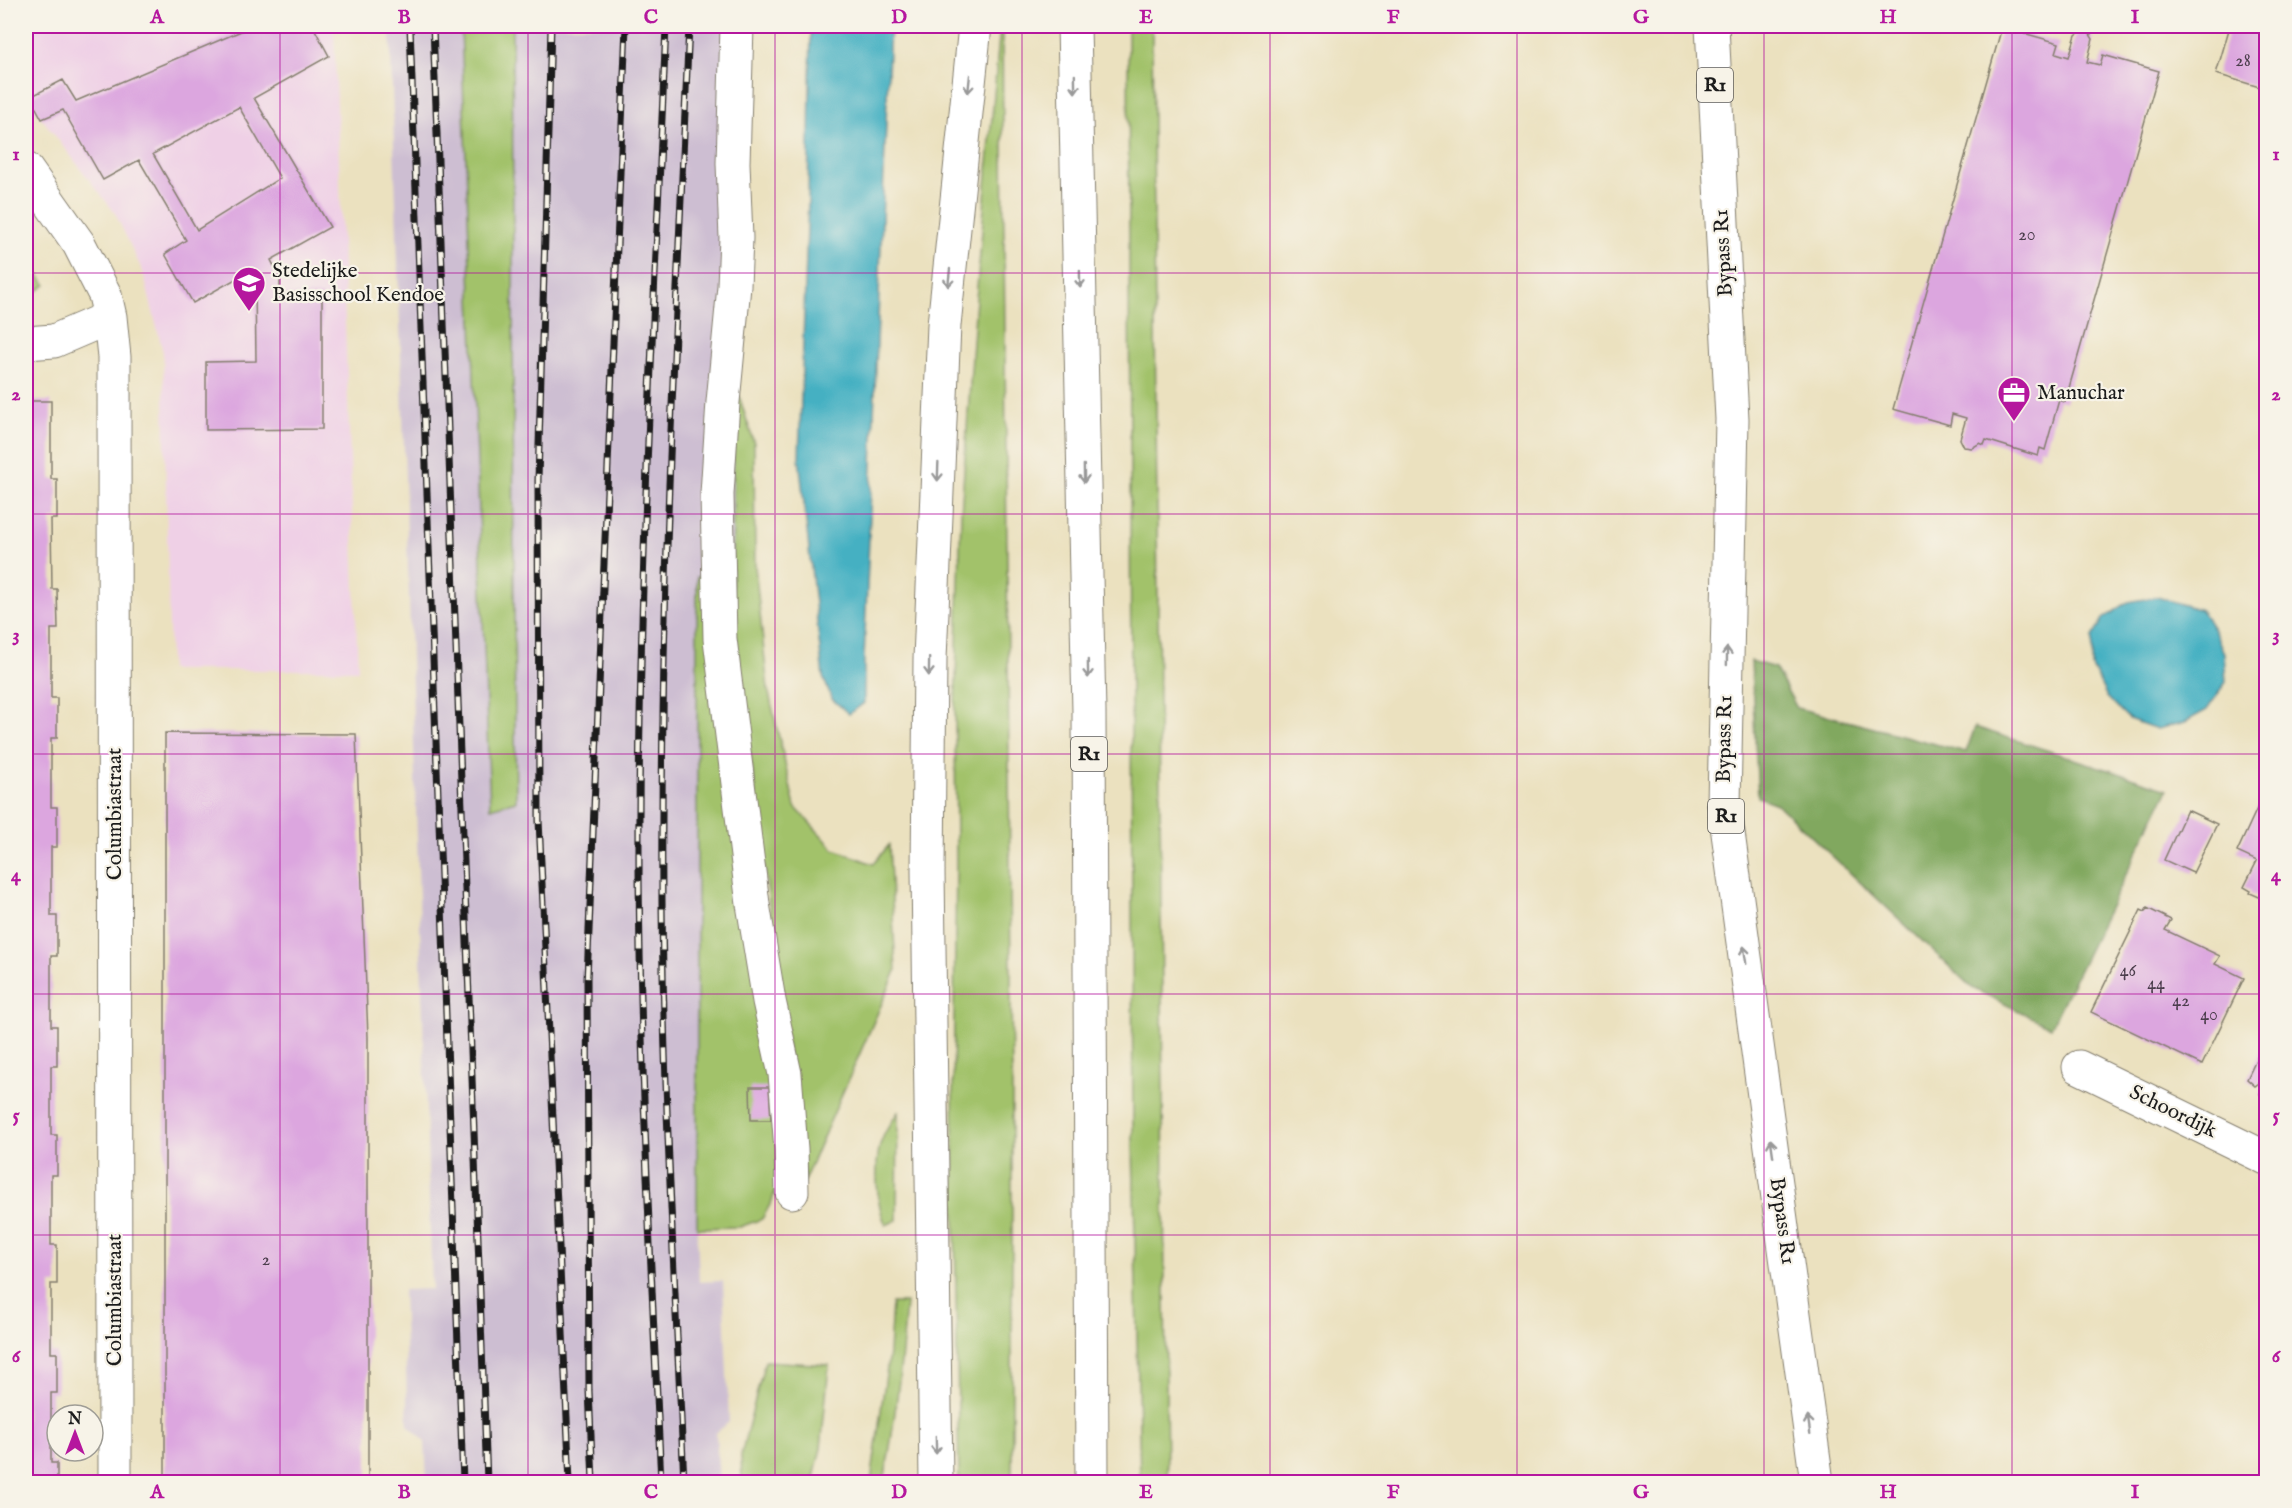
<svg xmlns="http://www.w3.org/2000/svg" width="2292" height="1508" font-family="'IM FELL English',serif">
<style>
.built{fill:#efd0e6}
.industrial{fill:#cdbed2}
.green{fill:#a2c26b;stroke:#5f6f44;stroke-width:1.5}
.forest{fill:#81a85f;stroke:#4e623e;stroke-width:1.5}
.water{fill:#44b0c2;stroke:#30666f;stroke-width:1.5}
.building{fill:#dca6df;fill-rule:evenodd}
.lines{fill:none;stroke-linecap:round;stroke-linejoin:round}
.minor-casing{stroke:#847e6e;stroke-width:35}
.highway-casing{stroke:#847e6e;stroke-width:35}
.minor{stroke:#fff;stroke-width:33}
.highway{stroke:#fff;stroke-width:33}
.rail-casing{stroke:#1c1c1c;stroke-width:7}
.rail{stroke:#f7f3e8;stroke-width:4.5;stroke-dasharray:14;stroke-linecap:butt}
.oneway{stroke:#999}
.grid{fill:none;stroke:#b5179e;stroke-width:1.5;stroke-opacity:0.55}
.labels{text-anchor:middle;dominant-baseline:central;stroke-width:4.5;stroke-linejoin:round;paint-order:stroke}
.number-label{font-size:18px;fill:#4c3e4d}
.shield{fill:#f7f3e8;stroke:#5e5c59;stroke-width:1.5}
.shield-label{font-size:20px;font-weight:bold;fill:#1c1c1c}
.street-label{font-size:21px;fill:#1c1c1c;stroke:#f7f3e8}
.poi-label{font-size:21px;fill:#1c1c1c;stroke:#f7f3e8;text-anchor:start}
.neatline{fill:none;stroke:#b5179e;stroke-width:2}
.grid-label{font-size:20px;text-anchor:middle;font-weight:bold;fill:#b5179e}
</style>
<rect width="100%" height="100%" fill="#f7f3e8"/>
<filter id="ink" filterUnits="userSpaceOnUse"><feTurbulence type="fractalNoise" baseFrequency=".0167" numOctaves="2"/><feDisplacementMap in="SourceGraphic" scale="12" xChannelSelector="R" yChannelSelector="G"/><feConvolveMatrix kernelMatrix="1 2 1 2 8 2 1 2 1" color-interpolation-filters="sRGB"/></filter>
<filter id="wash" filterUnits="userSpaceOnUse"><feTurbulence type="fractalNoise" baseFrequency=".008" numOctaves="4" result="noise"/><feDisplacementMap in="SourceGraphic" scale="24" xChannelSelector="R" yChannelSelector="G"/><feGaussianBlur stdDeviation="1.35" result="paint"/><feColorMatrix in="noise" values="0 0 0 0 0 0 0 0 0 0 0 0 0 0 0 0 0 1.4 0 .05"/><feComposite in="paint" operator="in"/></filter>
<g filter="url(#wash)">
<rect width="100%" height="100%" fill="#ebe1bf"/>
<path class="built" d="M26,26H334L358,670H170L163,352L143,272L115,213L26,98Z"/>
<path class="industrial" d="M390,26H731L724,233L772,1201L762,1219L740,1227L697,1229L699,1282L723,1281L729,1422L716,1433L719,1482H427L425,1441L408,1425L403,1290L432,1289Z"/>
<path class="green" d="M461,26H512C514,284 512,543 516,801L490,808Z
M1000,26H1002L1012,1086V1482H959L953,1091L956,864L955,711L961,514L976,299Z
M1128,26H1152L1167,1482H1140L1133,1143Z
M26,258L46,285L26,298Z
M734,380L754,443L755,566L768,689L795,807L834,849L873,864L889,845L896,971L804,1181L732,608Z
M705,576L779,1120V1179L772,1201L762,1219L740,1227L697,1228V577Z
M898,1112L897,1220L886,1225C876,1205 873,1158 883,1137C887,1128 893,1120 898,1112Z
M892,1303H906C902,1364 895,1423 884,1482H871L889,1353Z
M765,1361L829,1365L821,1448L813,1482H742L741,1455Z"/>
<path class="forest" d="M1751,661L1775,668L1797,708L1966,752L1975,727L2168,789L2051,1027L1972,988L1777,804L1758,797Z"/>
<path class="water" d="M811,26H890L864,660V703L849,714L832,699L823,677L799,458L808,199Z
M2157,597L2201,610L2214,630L2224,653L2226,682L2207,710L2185,722L2157,729L2129,719L2107,697L2092,667L2093,637L2103,619L2128,602Z"/>
<g id="blocks">
<path class="building" d="M253,26H313L329,56L254,98L330,227L271,260L280,278V294L322,295V429L206,430V362L256,361L255,283L248,272L193,303L165,254L186,240L139,160L103,180L63,110L42,119L30,97L63,80L76,101ZM239,107L280,178L197,230L153,154Z
M2230,26H2266V89L2216,74Z
M2002,27L2059,43L2056,53L2069,57L2076,35L2083,30L2088,31L2093,39L2087,62L2100,65L2103,55L2159,71L2065,402L2059,400L2045,450L2040,448L2038,456L1986,440L1984,445L1980,443L1972,448L1964,447L1960,439L1966,418L1952,414L1950,425L1893,409Z
M26,401H51V479H57V519H51L52,589H57L58,629H51V698H57V738H51V807H57V847H51V916H57V956H51V1026H57V1066H51V1135H57V1175H51V1245H57V1284H51V1353H57V1393H51V1463H57V1482H26Z
M165,733L356,734L368,1037V1482H165Z
M2266,789V900L2250,893L2251,891L2244,887L2257,861L2237,852Z
M2187,810L2217,824L2193,873L2164,860Z
M2147,908L2171,920L2165,930L2220,956L2215,964L2244,978L2202,1065L2091,1012L2141,910L2145,912Z
M2266,1039V1097L2260,1094L2265,1083L2262,1081L2255,1086L2247,1079Z
M750,1087H769L771,1120H751Z"/>
</g>
</g>
<g filter="url(#ink)">
<use href="#blocks" fill-opacity="0" stroke="#847e6e" stroke-width="1.5"/>
<g class="lines">
<defs>
<path id="minor" d="M737,26L733,163L736,238L734,286L723,402L717,494L720,639L753,904L769,1001L785,1074L791,1149L792,1192
M26,169L79,244L105,295L110,317L114,357L115,1482
M26,343L54,341L110,317
M2079,1067L2266,1158
M936,1482L928,871L930,659L944,325L975,26"/>
<path id="highway" d="M1074,26L1089,712L1092,1482
M1712,26L1732,419L1724,804L1817,1482"/>
</defs>
<use href="#minor" class="minor-casing"/>
<use href="#highway" class="highway-casing"/>
<use href="#minor" class="minor"/>
<use href="#highway" class="highway"/>
<defs>
<path id="rail" d="M410,26L463,1482
M433,26L487,1482
M551,26L538,480L539,820L570,1482
M593,1482L589,1390L587,979L626,26
M661,1482C651,1261 638,1038 639,816C640,553 655,289 666,26
M684,1482C674,1261 660,1038 662,816C663,553 677,289 689,26"/>
</defs>
<use href="#rail" class="rail-casing"/>
<use href="#rail" class="rail"/>
</g>
<defs><path id="oneway-shaft" d="M-6 0H5M1.5-3L5.5 0L1.5 3" fill="none" stroke-width="1.6" stroke-linecap="round" stroke-linejoin="round" transform="scale(1.5)"/></defs>
<g class="oneway">
<use href="#oneway-shaft" transform="translate(969 84) rotate(96)"/>
<use href="#oneway-shaft" transform="translate(1075 84) rotate(89)"/>
<use href="#oneway-shaft" transform="translate(949 278) rotate(96)"/>
<use href="#oneway-shaft" transform="translate(1080 279) rotate(89)"/>
<use href="#oneway-shaft" transform="translate(938 472) rotate(92)"/>
<use href="#oneway-shaft" transform="translate(1084 474) rotate(89)"/>
<use href="#oneway-shaft" transform="translate(1727 656) rotate(-89)"/>
<use href="#oneway-shaft" transform="translate(929 667) rotate(91)"/>
<use href="#oneway-shaft" transform="translate(1088 669) rotate(89)"/>
<use href="#oneway-shaft" transform="translate(1745 955) rotate(-98)"/>
<use href="#oneway-shaft" transform="translate(1772 1148) rotate(-98)"/>
<use href="#oneway-shaft" transform="translate(1809 1425) rotate(-98)"/>
<use href="#oneway-shaft" transform="translate(936 1445) rotate(89)"/>
</g>
</g>
<path class="grid" d="M280,26V1482M528,26V1482M775,26V1482M1022,26V1482M1270,26V1482M1517,26V1482M1764,26V1482M2012,26V1482M26,273H2266M26,514H2266M26,754H2266M26,994H2266M26,1235H2266"/>
<defs>
<symbol id="school-pin" viewBox="-11 -11 22 30"><path d="M0 17L-7.5 6A9.5 9.5 0 1 1 7.5 6Z" fill="#b5179e" stroke="#f7f3e8"/><path d="M0-5L7-2L0 1L-7-2ZM-4 1L0 2.5L4 1V4Q0 6-4 4Z" fill="#fff"/></symbol>
<symbol id="office-pin" viewBox="-11 -11 22 30"><path d="M0 17L-7.5 6A9.5 9.5 0 1 1 7.5 6Z" fill="#b5179e" stroke="#f7f3e8"/><path d="M-6-3h4V-5.5h4V-3h4V5H-6ZM-1-4.5V-3h2v-1.5ZM-6 0V1H6V0Z" fill="#fff"/></symbol>
</defs>
<g fill-rule="evenodd">
<use href="#school-pin" x="230" y="264" width="38" height="52"/>
<use href="#office-pin" x="1995" y="374" width="38" height="52"/>
</g>
<g class="labels">
<g class="number-label">
<text x="2243" y="61">28</text>
<text x="2027" y="235">20</text>
<text x="2128" y="971">46</text>
<text x="2156" y="984">44</text>
<text x="2181" y="1001">42</text>
<text x="2209" y="1015">40</text>
<text x="266" y="1260">2</text>
</g>
<g class="shield">
<rect x="1697" y="68" width="36" height="34" rx="4.5"/>
<rect x="1071" y="737" width="36" height="34" rx="4.5"/>
<rect x="1708" y="799" width="36" height="34" rx="4.5"/>
</g>
<g class="shield-label">
<text x="1715" y="85">R1</text>
<text x="1089" y="754">R1</text>
<text x="1726" y="816">R1</text>
</g>
<g class="street-label">
<text transform="translate(1724 253) rotate(-93)">Bypass R1</text>
<text transform="translate(1725 739) rotate(-89)">Bypass R1</text>
<text transform="translate(115 814) rotate(-90)">Columbiastraat</text>
<text transform="translate(2173 1112) rotate(26)">Schoordijk</text>
<text transform="translate(1782 1221) rotate(82)">Bypass R1</text>
<text transform="translate(115 1300) rotate(-90)">Columbiastraat</text>
</g>
<g class="poi-label">
<text x="272" y="271">Stedelijke<tspan x="272" dy="24">Basisschool Kendoe</tspan></text>
<text x="2037" y="393">Manuchar</text>
</g>
</g>
<rect width="2292" height="1508" fill="none" stroke="#f7f3e8" stroke-width="66"/>
<g transform="translate(75 1433)"><circle r="28" fill="#f7f3e8" stroke="#9f9d96" stroke-width="1.5"/>
<path d="M0-4.5L10 22L0 15L-10 22Z" fill="#b5179e"/>
<text y="-9" font-size="16" font-weight="bold" text-anchor="middle" fill="#1c1c1c">N</text>
</g>
<rect x="33" y="33" width="2226" height="1442" class="neatline"/>
<g class="grid-label">
<text x="157" y="23">A</text>
<text x="404" y="23">B</text>
<text x="651" y="23">C</text>
<text x="899" y="23">D</text>
<text x="1146" y="23">E</text>
<text x="1393" y="23">F</text>
<text x="1641" y="23">G</text>
<text x="1888" y="23">H</text>
<text x="2135" y="23">I</text>
<text x="16" y="160">1</text>
<text x="2276" y="160">1</text>
<text x="16" y="400">2</text>
<text x="2276" y="400">2</text>
<text x="16" y="641">3</text>
<text x="2276" y="641">3</text>
<text x="16" y="881">4</text>
<text x="2276" y="881">4</text>
<text x="16" y="1121">5</text>
<text x="2276" y="1121">5</text>
<text x="16" y="1362">6</text>
<text x="2276" y="1362">6</text>
<text x="157" y="1498">A</text>
<text x="404" y="1498">B</text>
<text x="651" y="1498">C</text>
<text x="899" y="1498">D</text>
<text x="1146" y="1498">E</text>
<text x="1393" y="1498">F</text>
<text x="1641" y="1498">G</text>
<text x="1888" y="1498">H</text>
<text x="2135" y="1498">I</text>
</g>
</svg>
